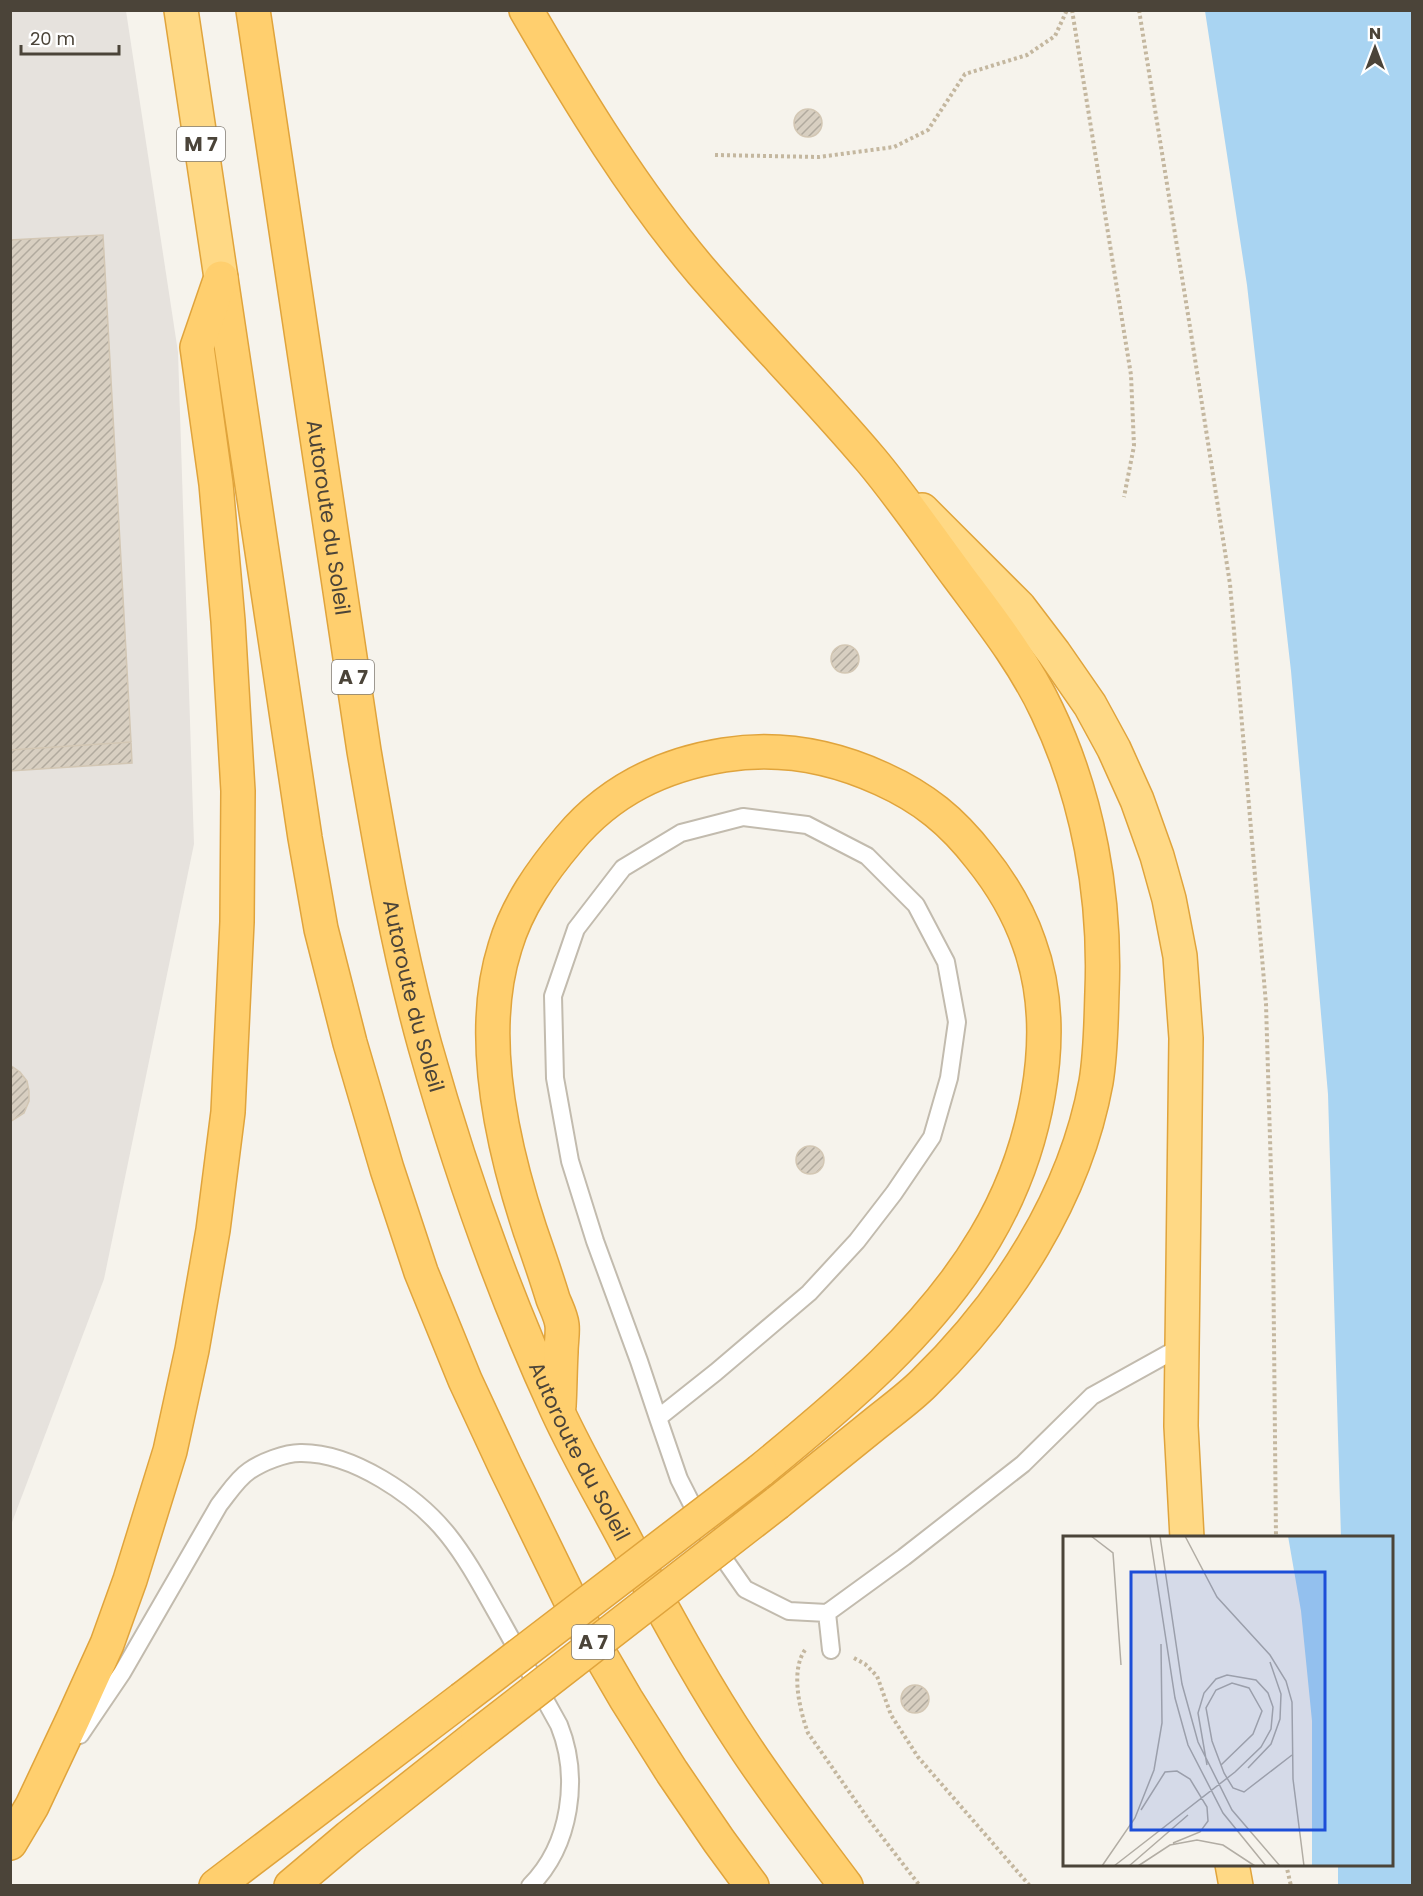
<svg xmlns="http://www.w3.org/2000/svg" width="1423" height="1896" font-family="Poppins,sans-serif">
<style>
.industrial{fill:#e6e2dd}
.water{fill:#a9d4f2}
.building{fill:url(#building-hatch);stroke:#d3c7b4;stroke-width:1.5}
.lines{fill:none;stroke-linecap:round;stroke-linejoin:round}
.service-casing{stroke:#c2bbae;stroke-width:20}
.trunk-casing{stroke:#e0a43c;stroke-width:36}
.motorway-casing{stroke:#e0a43c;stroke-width:36}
.path{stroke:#c4b79f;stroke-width:4;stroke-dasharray:3 3;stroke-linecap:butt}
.service{stroke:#fff;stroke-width:16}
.trunk{stroke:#ffd985;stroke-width:33}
.motorway{stroke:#ffcf6e;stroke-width:33}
.motorway-bridge-casing{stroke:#e0a43c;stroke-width:36;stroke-linecap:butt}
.motorway-bridge{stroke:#ffcf6e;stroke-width:33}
.labels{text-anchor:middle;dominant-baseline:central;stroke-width:4.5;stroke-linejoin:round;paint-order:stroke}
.shield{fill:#fff;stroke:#817c74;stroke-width:1.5}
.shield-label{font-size:20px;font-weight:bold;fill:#4b4439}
.street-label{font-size:21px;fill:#4b4439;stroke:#fff}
.inset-road{fill:none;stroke:#b2ada4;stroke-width:1.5}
.view{fill:#1d4ed8;fill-opacity:0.15;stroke:#1d4ed8;stroke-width:3}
.inset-edge{fill:none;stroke:#4b4439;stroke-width:3}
</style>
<defs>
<pattern id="building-hatch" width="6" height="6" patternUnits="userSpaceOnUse" patternTransform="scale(1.5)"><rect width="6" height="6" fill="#d8cfc1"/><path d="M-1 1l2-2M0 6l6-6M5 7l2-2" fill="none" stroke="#b1aa9e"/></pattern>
</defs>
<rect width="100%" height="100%" fill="#f6f3ec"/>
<path class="industrial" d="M11,11H126L178,352L194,844L104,1279L11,1525Z"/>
<path class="water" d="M1205,11H1412V1885H1338V1865L1392,1864V1538L1341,1537L1328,1094L1291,671L1247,285Z"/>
<path class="building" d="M794 123a14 14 0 1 1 28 0a14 14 0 1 1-28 0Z
M103,235L131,742L10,750V240Z
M831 659a14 14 0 1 1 28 0a14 14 0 1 1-28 0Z
M131,742L132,763L10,771V750Z
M10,1065L20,1072L27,1081L29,1091V1101L24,1113L10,1122Z
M796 1160a14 14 0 1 1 28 0a14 14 0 1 1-28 0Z
M901 1699a14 14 0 1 1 28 0a14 14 0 1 1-28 0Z"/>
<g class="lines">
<defs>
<path id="service" d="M658,1418L716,1372L809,1293L857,1241L894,1193L932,1137L949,1078L957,1022L946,962L916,905L867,856L807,825L743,817L681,833L623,868L576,929L553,996L555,1078L570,1161L595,1241L639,1361L658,1418L679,1479L708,1536L745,1589L789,1611L827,1613L904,1557L1023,1464L1092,1396L1182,1346
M827,1613L831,1650
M80,1735L122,1673L219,1505C228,1494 237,1479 249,1471C262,1462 285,1453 300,1453C352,1452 417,1496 448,1535C468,1560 483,1589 499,1617C519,1653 539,1689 559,1725C580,1777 571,1845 530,1886"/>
<path id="trunk" d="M181,10L221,278
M922,510L1019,607L1054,653L1090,705L1114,749L1137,800L1157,856L1169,899L1180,956L1186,1038L1181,1426L1187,1538
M1232,1864L1236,1886"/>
<g id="motorway">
<path id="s1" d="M253,10L364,751C381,850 398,949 425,1046C460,1170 503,1293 557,1410C579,1458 606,1503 630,1549C666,1615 701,1681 743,1744C775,1793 811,1839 846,1886"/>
<path d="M526,10C579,101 634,192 702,272C757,336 817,396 871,460C902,497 929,537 958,576C990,619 1024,662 1047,711C1088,797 1106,896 1102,992C1101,1022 1101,1052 1096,1082C1075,1197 1007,1302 924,1383C909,1398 892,1410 876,1423C843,1450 810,1476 777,1503"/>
<path d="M221,278L305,838L321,929L350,1043L387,1169L421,1272L465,1380L505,1466L580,1620L626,1699L672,1772L719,1841L752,1886"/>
<path d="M559,1406C560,1388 560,1370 561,1352C561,1343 563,1333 562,1325C561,1316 556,1307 553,1299C546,1276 538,1253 530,1230C502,1145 477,1035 505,947C517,906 542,871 569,839C610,790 662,765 724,755C780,746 832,756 882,779C924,798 952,821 980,857C1001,883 1018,911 1029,943C1063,1036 1034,1156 985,1238C930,1331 843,1403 760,1471"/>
<path d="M10,1843L32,1806L73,1719L107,1644L130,1580L170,1451L192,1350L213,1230L228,1112L237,922L238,791L228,621L216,484L197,347L219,283"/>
<path d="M216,1886L462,1699"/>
<path d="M291,1886L349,1837L478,1735"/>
</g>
</defs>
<use href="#service" class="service-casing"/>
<use href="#trunk" class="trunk-casing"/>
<use href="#motorway" class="motorway-casing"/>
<path class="path" d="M1072,10L1131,375L1134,446L1124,497
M1139,10L1190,327L1230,584L1266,1004L1273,1239L1276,1538
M715,155L819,157L894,147L928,130L965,74L1027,55L1055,36L1067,10
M805,1650C790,1671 800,1711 808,1733L869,1820L920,1886
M854,1658L865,1664L877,1676L891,1715L918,1757L1030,1886
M1286,1864L1291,1886"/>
<use href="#service" class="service"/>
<use href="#trunk" class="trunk"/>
<use href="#motorway" class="motorway"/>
<defs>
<path id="motorway-bridge" d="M462,1699L760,1471
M478,1735L777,1503"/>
</defs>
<use href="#motorway-bridge" class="motorway-bridge-casing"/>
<use href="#motorway-bridge" class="motorway-bridge"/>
</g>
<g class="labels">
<g class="shield">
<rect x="177" y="127" width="48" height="34" rx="4.5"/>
<rect x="332" y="660" width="42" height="34" rx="4.5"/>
<rect x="572" y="1625" width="42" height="34" rx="4.5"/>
</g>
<g class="shield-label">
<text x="201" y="144">M 7</text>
<text x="353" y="677">A 7</text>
<text x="593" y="1642">A 7</text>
</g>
<g class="street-label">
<text stroke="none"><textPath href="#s1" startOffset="513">Autoroute du Soleil</textPath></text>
<text stroke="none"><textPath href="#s1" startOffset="999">Autoroute du Soleil</textPath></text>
<text stroke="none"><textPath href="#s1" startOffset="1485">Autoroute du Soleil</textPath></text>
</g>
</g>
<g transform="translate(1063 1536)">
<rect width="330" height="330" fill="#f6f3ec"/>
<path d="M225,0H330V330H249V185L238,75Z" fill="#a9d4f2"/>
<path class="inset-road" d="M28,0L50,17L58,129M87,0L112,162L125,209L160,277L203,330M97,0L119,148L135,206L169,274L217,330M122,0L154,61L207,119L223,145L229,166L230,243L241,330M158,229L190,198L199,175L186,152L169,147L153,154L143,172L149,205L161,237L170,252L181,256L229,219M185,232L208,208L217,183L218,158L207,126M78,274L102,236L114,235L127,243L144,271L145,285L137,296L110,307M39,330L72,282L91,234L99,187L98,108M51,330L172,236L198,211L208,193L210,171L205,157L193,144L164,139L153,143L141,157L135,177L144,229M66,330L125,279M75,330L107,309L134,304L160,309L192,330"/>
<path class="view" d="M68,36H262V294H68Z"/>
<rect width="330" height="330" class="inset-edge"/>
</g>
<rect width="1423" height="1896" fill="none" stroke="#4b4439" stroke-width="24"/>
<g transform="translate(1375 48)" stroke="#ffffff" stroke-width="4.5" paint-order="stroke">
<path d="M0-4.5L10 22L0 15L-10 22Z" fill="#4b4439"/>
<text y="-9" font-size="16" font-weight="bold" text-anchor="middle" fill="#4b4439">N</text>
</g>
<path d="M21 45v9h98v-9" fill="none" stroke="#4b4439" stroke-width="3"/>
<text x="30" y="45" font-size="18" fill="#4b4439" stroke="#ffffff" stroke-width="4.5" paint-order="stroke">20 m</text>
</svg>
